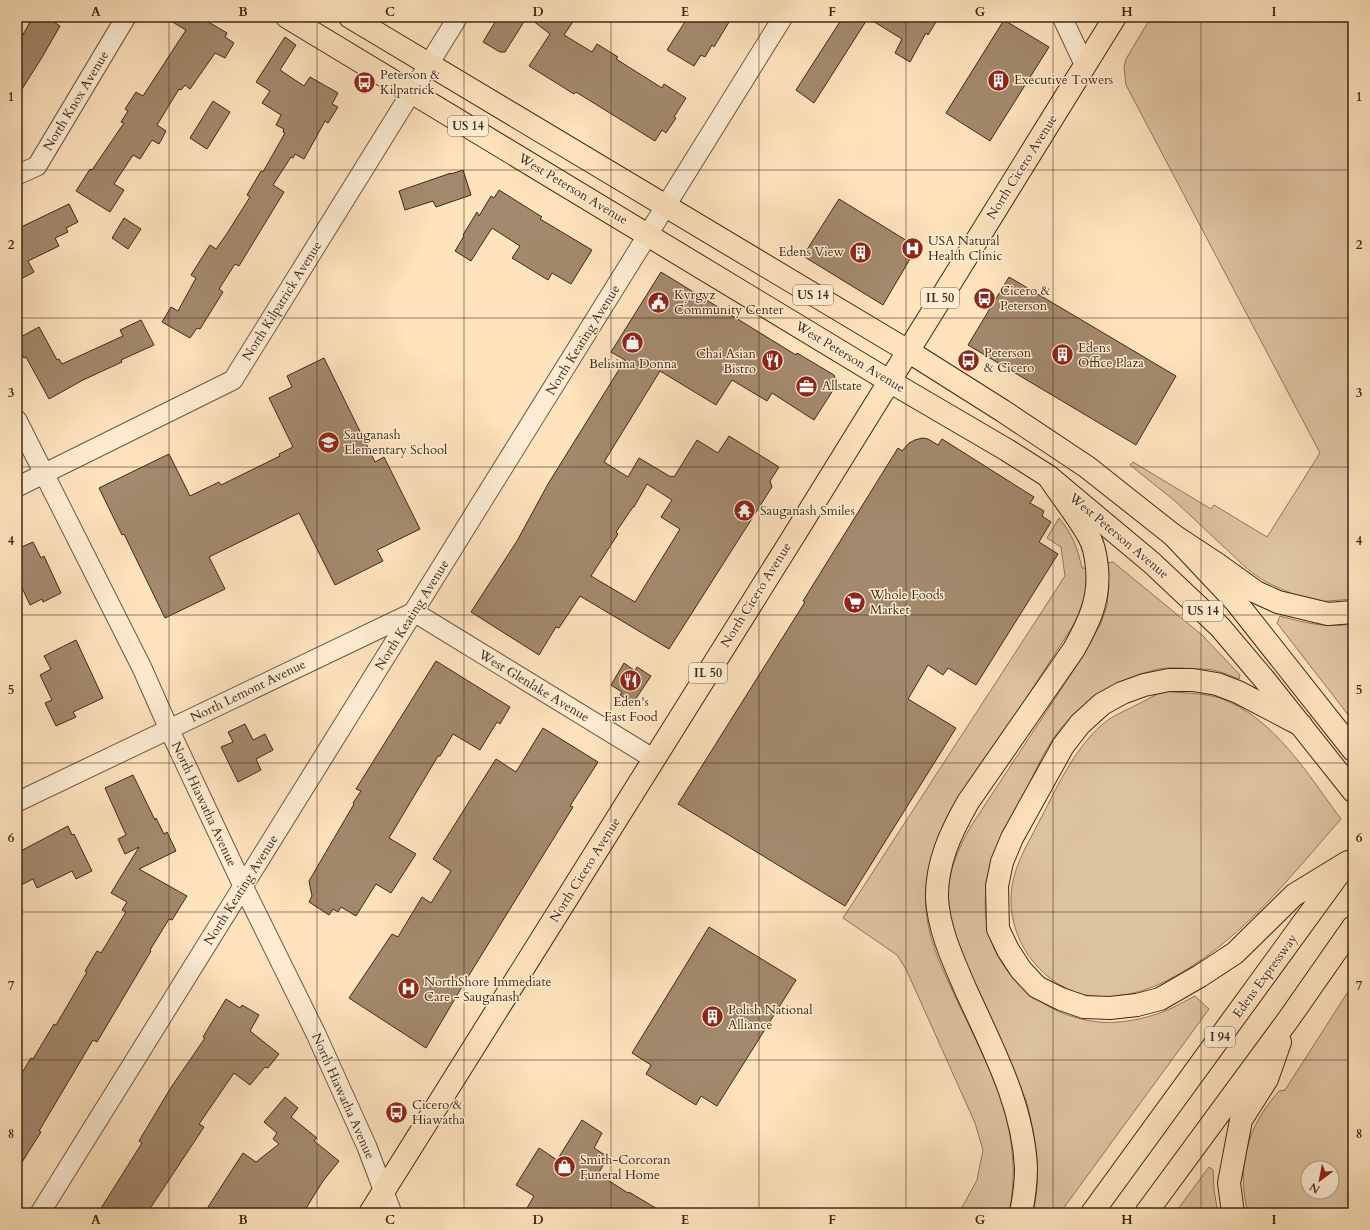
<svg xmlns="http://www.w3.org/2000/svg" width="1370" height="1230" font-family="Cardo,serif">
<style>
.green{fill:#dec3a1;stroke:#90765c;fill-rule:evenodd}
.building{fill:#a3896d;stroke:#412816;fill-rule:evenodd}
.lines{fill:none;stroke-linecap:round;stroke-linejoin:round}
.minor-casing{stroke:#705740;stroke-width:21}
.major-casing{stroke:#412816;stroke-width:24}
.highway-casing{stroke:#412816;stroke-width:24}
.minor{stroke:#feedd4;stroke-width:19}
.major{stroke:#fee3bd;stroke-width:22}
.highway{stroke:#fee3bd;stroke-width:22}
.grid{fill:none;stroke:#412816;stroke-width:1;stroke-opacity:0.55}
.labels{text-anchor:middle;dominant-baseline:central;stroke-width:3;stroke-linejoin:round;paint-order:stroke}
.shield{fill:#feedd4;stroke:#7a634f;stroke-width:1}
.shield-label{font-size:12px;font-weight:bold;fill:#412816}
.poi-label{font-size:13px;fill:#412816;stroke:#feedd4;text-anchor:start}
.street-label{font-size:13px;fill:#412816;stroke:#feedd4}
.neatline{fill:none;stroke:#412816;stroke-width:1.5}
.grid-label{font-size:13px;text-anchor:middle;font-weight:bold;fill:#412816}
</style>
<rect width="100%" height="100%" fill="#fee3bd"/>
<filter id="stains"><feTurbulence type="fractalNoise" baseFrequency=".005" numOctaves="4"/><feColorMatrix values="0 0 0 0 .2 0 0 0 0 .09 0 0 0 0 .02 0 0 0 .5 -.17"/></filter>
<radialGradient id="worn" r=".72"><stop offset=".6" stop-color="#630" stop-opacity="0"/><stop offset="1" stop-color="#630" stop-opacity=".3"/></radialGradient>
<path class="green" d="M1151,17H1353V599L1316,602L1291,596V593C1273,586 1256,578 1242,564L1175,501L1130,465L1133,462L1211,509L1214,505L1267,537L1320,453L1126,85L1124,67L1126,59Z
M1059,518C1073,535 1077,547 1082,568H1088V588L1076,621L944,826C931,855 922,885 927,917C930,944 943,970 954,994C988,1067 1026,1129 1009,1213H958L965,1202L977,1180L983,1150L975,1123L906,969L897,955L843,918L1065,576L1061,547L1047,538Z
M1113,562L1202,635L1240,675L1239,679C1231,676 1222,672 1213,670C1207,669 1200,669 1193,669C1183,668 1170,667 1159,669C1120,678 1083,699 1058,732C1042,753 1032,780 1019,803C1000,840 981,874 986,918C992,974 1044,1017 1099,1022C1120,1024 1145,1019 1165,1011C1175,1007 1185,1001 1195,996L1209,1009L1060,1213H1033C1042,1175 1036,1137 1026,1100C1011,1066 996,1031 981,996C966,965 946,931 948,895C949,869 958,849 971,826L1081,659L1101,623L1107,605L1109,586L1107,563Z
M1280,616C1306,623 1325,628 1353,624V721L1277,623Z
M1163,691C1180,693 1204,693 1220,698C1275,718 1308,775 1341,819C1289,878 1238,945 1166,981C1144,992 1117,999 1092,996C1046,990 1010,945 1011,899C1011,869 1028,844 1041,818C1058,785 1077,743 1108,720C1113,716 1119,714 1124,711C1137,705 1150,698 1163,691Z
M1353,984V1213H1248C1236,1166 1247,1127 1279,1091L1285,1090ZM1308,1168H1332V1192H1308Z
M1209,1167L1213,1170L1214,1190L1218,1213H1175Z"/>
<path class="building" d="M33,17H46L60,26L41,59L17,97V45Z
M164,17H200L227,33L225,37L234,43L225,58L215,53L190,89L185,85L181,90L179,89L157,125L166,131L159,144L152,140L140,159L133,155L114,184L124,190L110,212L76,191L90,169L92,170L124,123L121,122L128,111L125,109L136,92L143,96L186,30Z
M498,17H527L505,52H500L483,42Z
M528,17H576L564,35L592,52L597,44L618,57L616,59L662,88L664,84L686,98L674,117L676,118L666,133L662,130L655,141L576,92L574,94L529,66L550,34Z
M688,17H732L714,47L712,45L705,57L701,55L694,66L667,50Z
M843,17H939L928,35L926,33L910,62L895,53L902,39L868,18L814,103L796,90Z
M1004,20L1049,47L990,141L946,113Z
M285,37L296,45L280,70L304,86L310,77L338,93L332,104L338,107L328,123L325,121L304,159L295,154L293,158L291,157L273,185L284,192L239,266L235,264L219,289L223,292L200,329L197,328L190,338L162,322L171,307L178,311L196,278L191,275L210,245L216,249L226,235L250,197L247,195L261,171L263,172L285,133L283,132L284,129L276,125L281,115L262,103L270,91L256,82Z
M213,101L230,112L207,149L190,138Z
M463,170L471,195L436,207L433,201L405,210L399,191L451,173V174Z
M499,190L542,217L540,219L592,250L571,284L552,273L548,280L512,258L520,246L492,228L471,261L455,251L464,236L463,235L477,212L479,216L491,196L494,198Z
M839,199L917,247L883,305L803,256Z
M69,204L78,222L66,228L68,232L55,238L59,246L28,261L34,272L17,281V229Z
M124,218L141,229L128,249L112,238Z
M661,272L796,355L797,353L834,375L837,384L814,420L772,393L767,401L732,380L716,405L660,371L604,462L628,477L639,458L671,477L672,476L674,477L697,440L718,453L729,436L779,467L770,481L772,487L669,649L580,596L559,628L556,627L539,655L471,612L517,541L548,484L625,360L611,352ZM647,484L672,500L661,517L680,529L635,602L591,576L618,534L616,532L633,507H634Z
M1009,277L1176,376L1136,445L968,345Z
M141,320L154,345L121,360L122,362L83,380L49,399L26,357L24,358L17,345V339L39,327L57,360L59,359L62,364L123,336L120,330Z
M324,358L375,462L384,457L420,529L377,550L383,561L335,585L299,513L209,557L225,589L165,618L124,534L122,535L99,488L169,454L190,496L219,482L221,485L280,456L279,454L293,447L269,398L292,387L287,376Z
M922,438L928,439L938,445L942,439L1034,497L1030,503L1044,511L1042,516L1051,522L1039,542L1058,554L976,685L948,668L943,675L928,665L908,699L956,728L845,906L678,804L805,602L803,601L898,448L902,451L909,443L915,440Z
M33,542L41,558L44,556L61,593L43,602L42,599L30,605L17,577V549Z
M76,640L103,698L73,712L76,717L56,726L45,703L52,700L40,675L51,669L44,656Z
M436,661L510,707L500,724L497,722L480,750L453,734L440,756H438L389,838L416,854L391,893L376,884L356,916L341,907L338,912L333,909L329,915L309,902L312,896L309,881L354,804L353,803L361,791L356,789Z
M624,663L635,671L637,667L651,676L633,703L620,695L622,692L611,685Z
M245,724L253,740L265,734L273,750L256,759L261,770L238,782L221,747L233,742L228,732Z
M543,728L598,762L570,806L573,807L466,980L426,1048L349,998L392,934L398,937L422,897L431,903L451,871L433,859L496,759L516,772Z
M133,775L155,820L156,818L164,834L167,832L176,851L139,869L187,896L172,920L169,919L150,950L151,951L97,1042L93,1040L39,1131L41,1132L17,1170V1081L31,1058L33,1059L54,1024L56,1025L87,972L85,971L97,951L101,953L126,912L122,910L127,902L111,893L139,847L125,854L118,839L126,835L105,788Z
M68,826L72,835L74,834L92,871L76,879L72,871L37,888L33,879L17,887V853Z
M709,927L796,980L717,1106L701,1096L696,1105L646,1074L651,1065L632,1053Z
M226,999L240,1008L242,1005L259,1015L250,1031L279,1054L268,1068L265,1067L250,1085L234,1073L199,1124L204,1127L147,1213H98L142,1143L139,1141L170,1089L205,1038L203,1037Z
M285,1097L298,1108L291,1117L317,1138L314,1141L339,1161L323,1181L303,1213H217L208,1207L243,1153L256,1162L279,1144L273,1139L277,1133L264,1122Z
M582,1120L602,1133L594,1148L608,1157L598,1174L628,1193L629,1192L664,1213H524L534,1196L516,1185L539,1148L557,1160Z"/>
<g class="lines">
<defs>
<path id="minor" d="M1062,17L1085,66
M17,175L37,166L126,17
M17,420L142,668L169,729L243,886L316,1034L367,1147L392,1213
M17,487L233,380L458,17
M17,802L414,612L654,759
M40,1213L783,17"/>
<path id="major" d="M287,17L889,381L1007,450L1048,476L1152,563L1220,627L1264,679L1353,791
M350,17L908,351L1003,411L1087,467L1173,535L1236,602L1353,750
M370,1213L790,542L1115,17"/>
<path id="highway" d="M1173,535L1217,564L1256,592L1278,602L1328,614L1353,612
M1301,725L1238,692L1217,684L1193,680H1169L1144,685L1122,693L1102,704L1080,724L1063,746L1012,838L1002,862L997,886L998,929L1008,950L1021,970L1037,987L1061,999L1084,1007L1110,1008L1137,1005L1160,999L1200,976L1235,953L1294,895L1348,862
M1021,1213C1024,1198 1026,1183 1026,1168C1023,1103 991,1046 965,988C953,960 939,930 937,899C936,863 951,832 968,802L1074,649C1089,622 1100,600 1097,568C1096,557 1094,544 1088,535C1077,515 1061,496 1048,476
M1092,1213L1341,871
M1146,1213L1288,1020L1353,927
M1233,1213L1229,1183L1241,1120L1267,1079L1280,1042"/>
</defs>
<use href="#minor" class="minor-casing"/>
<use href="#major" class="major-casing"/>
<use href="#highway" class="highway-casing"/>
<use href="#minor" class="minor"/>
<use href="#major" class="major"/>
<use href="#highway" class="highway"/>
</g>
<path class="grid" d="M169,17V1213M317,17V1213M464,17V1213M611,17V1213M759,17V1213M906,17V1213M1053,17V1213M1201,17V1213M17,170H1353M17,318H1353M17,467H1353M17,615H1353M17,763H1353M17,912H1353M17,1060H1353"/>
<defs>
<symbol id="building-disc" viewBox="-11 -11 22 22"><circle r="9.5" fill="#8f2418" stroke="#feedd4"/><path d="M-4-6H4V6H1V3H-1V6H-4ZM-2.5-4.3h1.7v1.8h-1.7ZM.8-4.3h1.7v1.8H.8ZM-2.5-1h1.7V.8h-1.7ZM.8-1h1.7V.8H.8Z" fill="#fff"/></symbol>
<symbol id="bus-disc" viewBox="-11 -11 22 22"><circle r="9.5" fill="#8f2418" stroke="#feedd4"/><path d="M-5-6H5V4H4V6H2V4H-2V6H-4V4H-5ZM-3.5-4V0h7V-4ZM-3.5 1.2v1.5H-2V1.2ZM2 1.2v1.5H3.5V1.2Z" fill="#fff"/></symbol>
<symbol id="hospital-disc" viewBox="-11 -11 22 22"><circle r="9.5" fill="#8f2418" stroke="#feedd4"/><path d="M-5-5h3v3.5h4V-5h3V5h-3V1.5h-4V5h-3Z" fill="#fff"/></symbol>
<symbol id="civic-disc" viewBox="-11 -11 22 22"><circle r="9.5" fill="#8f2418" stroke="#feedd4"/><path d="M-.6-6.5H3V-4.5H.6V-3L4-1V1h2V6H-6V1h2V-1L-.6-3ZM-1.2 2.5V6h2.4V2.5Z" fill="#fff"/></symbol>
<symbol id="shop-disc" viewBox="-11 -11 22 22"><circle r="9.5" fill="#8f2418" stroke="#feedd4"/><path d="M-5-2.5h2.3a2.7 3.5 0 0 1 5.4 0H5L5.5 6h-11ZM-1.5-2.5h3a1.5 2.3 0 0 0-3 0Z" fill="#fff"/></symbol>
<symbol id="restaurant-disc" viewBox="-11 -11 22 22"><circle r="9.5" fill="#8f2418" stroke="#feedd4"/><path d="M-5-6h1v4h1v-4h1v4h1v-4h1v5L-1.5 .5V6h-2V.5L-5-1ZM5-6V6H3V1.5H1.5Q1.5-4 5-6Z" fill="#fff"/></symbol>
<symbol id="office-disc" viewBox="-11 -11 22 22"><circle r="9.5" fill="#8f2418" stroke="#feedd4"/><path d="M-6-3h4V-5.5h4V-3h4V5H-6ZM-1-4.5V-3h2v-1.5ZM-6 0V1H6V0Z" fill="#fff"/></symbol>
<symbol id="school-disc" viewBox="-11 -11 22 22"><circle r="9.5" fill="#8f2418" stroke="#feedd4"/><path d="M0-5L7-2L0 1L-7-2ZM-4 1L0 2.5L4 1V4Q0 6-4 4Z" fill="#fff"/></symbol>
<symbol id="temple-disc" viewBox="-11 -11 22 22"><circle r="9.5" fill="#8f2418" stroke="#feedd4"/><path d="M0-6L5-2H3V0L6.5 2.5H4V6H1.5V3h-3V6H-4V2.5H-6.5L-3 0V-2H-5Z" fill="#fff"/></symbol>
<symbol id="supermarket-disc" viewBox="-11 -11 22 22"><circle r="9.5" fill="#8f2418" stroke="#feedd4"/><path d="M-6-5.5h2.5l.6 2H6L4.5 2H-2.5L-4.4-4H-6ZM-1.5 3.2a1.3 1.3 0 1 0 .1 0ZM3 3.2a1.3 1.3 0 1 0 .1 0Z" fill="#fff"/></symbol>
</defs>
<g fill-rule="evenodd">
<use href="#building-disc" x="986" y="68" width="25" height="25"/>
<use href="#bus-disc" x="352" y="70" width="25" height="25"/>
<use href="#hospital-disc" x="900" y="236" width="25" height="25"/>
<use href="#building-disc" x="848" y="240" width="25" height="25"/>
<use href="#bus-disc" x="972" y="286" width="25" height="25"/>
<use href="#civic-disc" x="646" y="290" width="25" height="25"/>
<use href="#shop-disc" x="620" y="330" width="25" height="25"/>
<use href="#building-disc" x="1050" y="342" width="25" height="25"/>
<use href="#bus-disc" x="956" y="348" width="25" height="25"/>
<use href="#restaurant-disc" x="760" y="348" width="25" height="25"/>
<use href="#office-disc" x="794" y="374" width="25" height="25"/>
<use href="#school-disc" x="316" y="430" width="25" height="25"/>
<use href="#temple-disc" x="732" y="498" width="25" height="25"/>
<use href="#supermarket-disc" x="842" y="590" width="25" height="25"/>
<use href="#restaurant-disc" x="618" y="668" width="25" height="25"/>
<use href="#hospital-disc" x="396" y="976" width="25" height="25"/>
<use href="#building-disc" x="700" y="1004" width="25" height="25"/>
<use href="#bus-disc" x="384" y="1100" width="25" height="25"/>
<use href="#shop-disc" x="552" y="1154" width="25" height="25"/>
</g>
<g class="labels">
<g class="shield">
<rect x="448" y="116" width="40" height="20" rx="3"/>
<rect x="793" y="285" width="40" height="20" rx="3"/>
<rect x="921" y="288" width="38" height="20" rx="3"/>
<rect x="1183" y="601" width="40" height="20" rx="3"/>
<rect x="689" y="663" width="38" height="20" rx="3"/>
<rect x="1205" y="1027" width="30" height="20" rx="3"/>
</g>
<g class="shield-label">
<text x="468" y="126">US 14</text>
<text x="813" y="295">US 14</text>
<text x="940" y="298">IL 50</text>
<text x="1203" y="611">US 14</text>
<text x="708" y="673">IL 50</text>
<text x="1220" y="1037">I 94</text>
</g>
<g class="poi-label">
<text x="380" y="75">Peterson &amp;<tspan x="380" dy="15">Kilpatrick</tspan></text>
<text x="1014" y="80">Executive Towers</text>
<text x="928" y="241">USA Natural<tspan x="928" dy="15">Health Clinic</tspan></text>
<text x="844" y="252" text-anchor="end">Edens View</text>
<text x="1000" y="291">Cicero &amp;<tspan x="1000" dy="15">Peterson</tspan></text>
<text x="674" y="295">Kyrgyz<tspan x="674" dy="15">Community Center</tspan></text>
<text x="1078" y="348">Edens<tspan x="1078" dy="15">Office Plaza</tspan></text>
<text x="984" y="353">Peterson<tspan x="984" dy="15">&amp; Cicero</tspan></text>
<text x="756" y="354" text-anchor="end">Chai Asian<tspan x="756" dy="15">Bistro</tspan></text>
<text x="633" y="364" text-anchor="middle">Belisima Donna</text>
<text x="822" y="386">Allstate</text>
<text x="344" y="435">Sauganash<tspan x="344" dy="15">Elementary School</tspan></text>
<text x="760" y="511">Sauganash Smiles</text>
<text x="870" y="595">Whole Foods<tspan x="870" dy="15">Market</tspan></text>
<text x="631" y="702" text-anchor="middle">Eden's<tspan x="631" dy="15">Fast Food</tspan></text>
<text x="424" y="982">NorthShore Immediate<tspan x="424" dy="15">Care - Sauganash</tspan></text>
<text x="728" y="1010">Polish National<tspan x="728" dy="15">Alliance</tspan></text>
<text x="412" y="1105">Cicero &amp;<tspan x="412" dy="15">Hiawatha</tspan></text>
<text x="580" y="1160">Smith-Corcoran<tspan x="580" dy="15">Funeral Home</tspan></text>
</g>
<g class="street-label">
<text transform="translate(76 101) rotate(-59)">North Knox Avenue</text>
<text transform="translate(1022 167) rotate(-58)">North Cicero Avenue</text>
<text transform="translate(573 189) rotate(31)">West Peterson Avenue</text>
<text transform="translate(282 301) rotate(-58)">North Kilpatrick Avenue</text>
<text transform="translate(583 340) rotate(-58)">North Keating Avenue</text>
<text transform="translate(850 357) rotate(31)">West Peterson Avenue</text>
<text transform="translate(1119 536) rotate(40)">West Peterson Avenue</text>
<text transform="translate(756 595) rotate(-58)">North Cicero Avenue</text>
<text transform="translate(412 615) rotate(-58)">North Keating Avenue</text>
<text transform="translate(534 686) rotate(31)">West Glenlake Avenue</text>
<text transform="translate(248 691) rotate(-26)">North Lemont Avenue</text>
<text transform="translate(204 804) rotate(65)">North Hiawatha Avenue</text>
<text transform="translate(585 870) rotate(-58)">North Cicero Avenue</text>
<text transform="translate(241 890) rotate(-58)">North Keating Avenue</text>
<text transform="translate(1265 976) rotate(-54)">Edens Expressway</text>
<text transform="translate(343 1096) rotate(66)">North Hiawatha Avenue</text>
</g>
</g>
<rect width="1370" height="1230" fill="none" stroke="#fee3bd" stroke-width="44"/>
<g transform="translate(1320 1180) rotate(212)"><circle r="19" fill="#feedd4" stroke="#b29e88"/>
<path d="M0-3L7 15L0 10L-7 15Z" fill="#8f2418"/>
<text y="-6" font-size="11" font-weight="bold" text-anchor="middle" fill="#412816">N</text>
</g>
<rect x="22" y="22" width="1326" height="1186" class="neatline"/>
<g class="grid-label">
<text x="96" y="16">A</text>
<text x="243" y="16">B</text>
<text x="390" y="16">C</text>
<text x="538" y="16">D</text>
<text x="685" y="16">E</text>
<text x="832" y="16">F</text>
<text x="980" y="16">G</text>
<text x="1127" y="16">H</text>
<text x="1274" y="16">I</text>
<text x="11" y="101">1</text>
<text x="1359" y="101">1</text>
<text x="11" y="249">2</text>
<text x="1359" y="249">2</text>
<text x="11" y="397">3</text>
<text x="1359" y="397">3</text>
<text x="11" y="545">4</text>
<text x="1359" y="545">4</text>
<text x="11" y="694">5</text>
<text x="1359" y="694">5</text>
<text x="11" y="842">6</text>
<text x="1359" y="842">6</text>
<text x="11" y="990">7</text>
<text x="1359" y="990">7</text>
<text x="11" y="1138">8</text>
<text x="1359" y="1138">8</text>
<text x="96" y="1224">A</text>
<text x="243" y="1224">B</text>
<text x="390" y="1224">C</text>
<text x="538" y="1224">D</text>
<text x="685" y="1224">E</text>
<text x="832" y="1224">F</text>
<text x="980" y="1224">G</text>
<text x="1127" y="1224">H</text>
<text x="1274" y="1224">I</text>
</g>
<rect width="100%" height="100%" filter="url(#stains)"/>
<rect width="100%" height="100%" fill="url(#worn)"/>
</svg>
